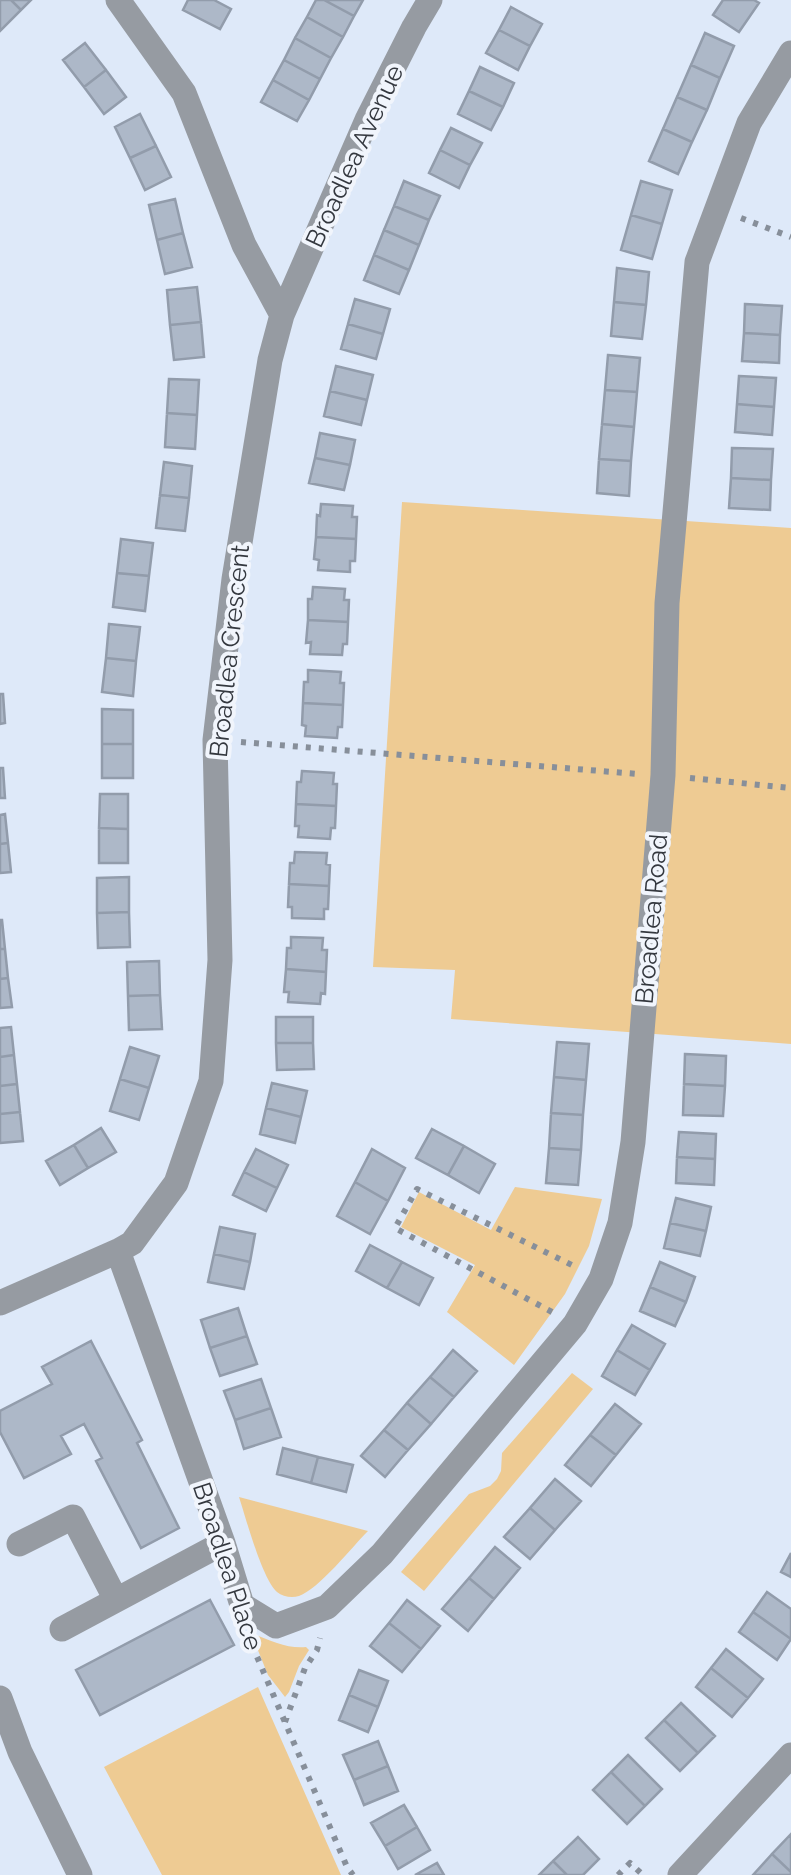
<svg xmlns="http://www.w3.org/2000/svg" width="791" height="1875" font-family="Raleway,sans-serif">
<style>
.green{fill:#eecb93}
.building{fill:#adb8c8;stroke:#929cab;stroke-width:2.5}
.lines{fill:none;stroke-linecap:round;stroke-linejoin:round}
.path{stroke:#878f9a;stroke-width:6;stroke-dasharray:5 8;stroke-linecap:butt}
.minor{stroke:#969ba2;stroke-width:25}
.labels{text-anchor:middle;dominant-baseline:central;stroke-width:8;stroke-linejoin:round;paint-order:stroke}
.street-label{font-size:25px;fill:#34383f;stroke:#f1f5fc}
</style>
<rect width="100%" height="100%" fill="#dee9f9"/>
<path class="green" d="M402,502L791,528V1044L451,1019L455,970L373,967Z
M515,1187L602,1199L589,1246L565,1294L514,1365L447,1312L475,1265L401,1227L419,1192L491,1230Z
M572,1373L593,1389L424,1591L401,1572L469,1494L490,1486L497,1479L501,1471L502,1453Z
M239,1497L368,1531C352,1547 319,1589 299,1596C292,1598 283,1597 277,1592C262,1579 246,1518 239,1497Z
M251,1633C269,1640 287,1649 306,1647L309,1650L299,1666L289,1692L285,1697L268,1675Z
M258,1687L341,1875H162L104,1767Z"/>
<path class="building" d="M0,0H11L21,10L0,31Z
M11,0H31L21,10Z
M188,0H214L231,9L220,29L183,10Z
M316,0H324L354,16L343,37L307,17Z
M324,0H363L354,16Z
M723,0H754L759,3L739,32L713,15Z
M511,7L542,24L530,46L499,30Z
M307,17L343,37L331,58L295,38Z
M499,30L530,46L518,70L486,53Z
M705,33L734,46L720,78L691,65Z
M295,38L331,58L320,79L284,60Z
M85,43L106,70L84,87L63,60Z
M284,60L320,79L309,100L273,80Z
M691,65L720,78L707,110L677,97Z
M480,67L514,83L503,107L469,91Z
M106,70L126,97L104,114L84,87Z
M273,80L309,100L297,121L261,102Z
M469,91L503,107L491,130L458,114Z
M677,97L707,110L692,142L663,129Z
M140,114L156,146L130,158L115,127Z
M451,128L482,143L470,165L440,150Z
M663,129L692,142L678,174L649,161Z
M156,146L171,177L145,190L130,158Z
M440,150L470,165L459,188L429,173Z
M404,181L440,196L429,220L394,206Z
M641,181L672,190L662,224L631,215Z
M175,199L183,233L157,240L149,205Z
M394,206L429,220L419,245L384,230Z
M631,215L662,224L652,259L621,250Z
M384,230L419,245L409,270L374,255Z
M183,233L192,267L165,274L157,240Z
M374,255L409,270L399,294L364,280Z
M617,268L649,272L646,305L614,302Z
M197,287L201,322L170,325L167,290Z
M355,299L390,309L383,334L348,324Z
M614,302L646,305L642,339L611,336Z
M745,304L782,306L780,335L744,333Z
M201,322L204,357L174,360L170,325Z
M348,324L383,334L376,359L341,349Z
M744,333L780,335L779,363L742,361Z
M608,355L640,358L637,392L605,390Z
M336,366L373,375L367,400L330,391Z
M739,376L776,378L774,407L737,404Z
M169,379L199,380L197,415L167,413Z
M605,390L637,392L634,427L602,424Z
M330,391L367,400L361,425L324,416Z
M737,404L774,407L772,435L735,432Z
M167,413L197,415L195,449L165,447Z
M602,424L634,427L631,461L599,459Z
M320,433L355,440L350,465L315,458Z
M732,448L773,449L771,480L731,478Z
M315,458L350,465L344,490L309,483Z
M599,459L631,461L629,496L597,493Z
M164,462L192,466L189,498L160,495Z
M731,478L771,480L770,510L729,508Z
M160,495L189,498L185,531L156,528Z
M321,504L353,506L352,517H357L356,539L316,537L317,515L320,516Z
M316,537L356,539L355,561H350V572L318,570L319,560L314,559Z
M121,539L153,543L149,576L117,573Z
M117,573L149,576L145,611L113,607Z
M313,587L345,589L344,600H349L348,622L308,620V599H312Z
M308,620L348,622L347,644H343L342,655L310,654L311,642L306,643Z
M109,624L140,627L136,661L106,658Z
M106,658L136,661L133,696L102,692Z
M308,670L341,672L340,683H344L343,705L303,703L304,682H308Z
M0,694H3L5,723L0,724Z
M303,703L343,705L342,727H338L337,738L305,736L306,726L302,725Z
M102,709L133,710V744H102Z
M102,744H133V778H102Z
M0,768H3L5,798H0Z
M302,771L334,773L333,784H337L336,806L296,804L297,782H301Z
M100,794H128V829L99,828Z
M296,804L336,806L335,828H331L330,839L298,837L299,826H295Z
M5,814L8,843L0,844V815Z
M99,828L128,829V863H99Z
M8,843L11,872L0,873V844Z
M295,852L327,853L326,864L330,865L329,886L289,884L290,863H294Z
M129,877V912L97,913V878Z
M289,884L329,886L328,909H324V919L292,918V907H288Z
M129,912L130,947L98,948L97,913Z
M0,920H2L5,949H0Z
M291,937L323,938L322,950H327L326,972L286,969L287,948H291Z
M0,949H5L8,978L0,979Z
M159,961L160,995L128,996L127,962Z
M286,969L326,972L325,994L321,993L320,1004L288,1002L289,992H284Z
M8,978L12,1007L0,1008V979Z
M160,995L162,1029L129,1030L128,996Z
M276,1017H313V1043H276Z
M11,1027L14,1055L0,1057V1028Z
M557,1042L589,1044L586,1080L554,1077Z
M276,1043H313L314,1069L277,1070Z
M130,1047L159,1056L149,1088L120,1079Z
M685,1054L726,1056L725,1086L684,1084Z
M14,1055L17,1084L0,1086V1057Z
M554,1077L586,1080L583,1115L551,1113Z
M120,1079L149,1088L139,1120L110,1111Z
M272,1083L307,1091L301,1117L266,1108Z
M17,1084L20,1112L0,1114V1086Z
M684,1084L725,1086L723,1116L683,1115Z
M266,1108L301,1117L295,1143L260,1134Z
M20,1112L23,1141L0,1143V1114Z
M551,1113L583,1115L581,1150L549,1148Z
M101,1128L116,1152L88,1168L74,1145Z
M432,1129L464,1146L448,1175L416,1158Z
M679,1132L716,1134L715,1159L677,1157Z
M74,1145L88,1168L60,1185L46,1161Z
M464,1146L495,1164L479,1193L448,1175Z
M549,1148L581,1150L578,1185L546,1183Z
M256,1149L288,1165L277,1188L244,1172Z
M372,1149L405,1168L388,1201L355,1182Z
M677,1157L715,1159L714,1185L676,1183Z
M244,1172L277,1188L266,1211L233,1195Z
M355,1182L388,1201L370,1234L337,1216Z
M676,1198L711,1207L706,1231L670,1223Z
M670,1223L706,1231L700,1256L664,1248Z
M220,1227L255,1234L250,1262L214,1254Z
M370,1245L402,1262L387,1288L356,1271Z
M214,1254L250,1262L244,1289L208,1282Z
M402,1262L433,1278L419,1305L387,1288Z
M660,1262L695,1277L686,1302L650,1287Z
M650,1287L686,1302L675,1326L640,1311Z
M238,1308L247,1336L210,1348L201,1320Z
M632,1325L665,1344L650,1370L617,1350Z
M247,1336L257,1364L220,1376L210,1348Z
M91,1341L142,1440L137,1443L179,1528L141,1548L96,1461L102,1458L84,1424L61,1436L71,1454L24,1478L0,1432V1411L52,1384L42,1367Z
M453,1350L477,1371L454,1397L430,1377Z
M617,1350L650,1370L635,1395L602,1376Z
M430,1377L454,1397L431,1424L407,1403Z
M261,1379L271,1408L235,1420L224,1391Z
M407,1403L431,1424L408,1450L384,1430Z
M615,1404L641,1424L616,1455L590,1435Z
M271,1408L281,1437L244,1449L235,1420Z
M384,1430L408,1450L385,1477L361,1456Z
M590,1435L616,1455L591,1486L565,1465Z
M283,1448L318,1457L311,1483L277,1474Z
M318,1457L353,1465L346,1492L311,1483Z
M555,1479L581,1501L555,1530L530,1508Z
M530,1508L555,1530L530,1559L504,1537Z
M495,1547L520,1568L494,1599L469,1578Z
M791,1553V1577L781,1572Z
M469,1578L494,1599L468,1631L442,1609Z
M767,1592L791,1609V1639L753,1612Z
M210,1600L234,1645L100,1715L76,1670Z
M407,1600L440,1626L421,1649L389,1623Z
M753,1612L791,1639L777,1660L739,1632Z
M389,1623L421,1649L402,1672L370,1646Z
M726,1649L763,1679L748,1698L711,1668Z
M711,1668L748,1698L732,1717L696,1687Z
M359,1670L388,1681L378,1707L349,1695Z
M349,1695L378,1707L368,1732L339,1720Z
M681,1703L715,1736L698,1753L664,1720Z
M664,1720L698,1753L680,1771L646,1738Z
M378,1741L388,1766L354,1780L343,1755Z
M628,1755L662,1789L645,1806L611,1772Z
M388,1766L398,1791L364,1805L354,1780Z
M611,1772L645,1806L627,1824L593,1790Z
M404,1805L417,1827L385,1846L371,1823Z
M417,1827L430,1850L398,1869L385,1846Z
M791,1834V1872L772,1854Z
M578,1837L599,1859L583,1875H567L553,1861Z
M772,1854L791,1872V1875H753Z
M553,1861L567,1875H539Z
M437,1863L444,1875H415Z"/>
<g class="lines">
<path class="path" d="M741,218L791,237
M241,742L638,774
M690,778L791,788
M552,1312L395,1228L417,1189L578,1268
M252,1645L347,1867L353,1875
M285,1722L305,1668L317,1650L320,1638
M618,1875L630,1863L643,1875"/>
<path class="minor" d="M118,0L184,93L244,245L282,315
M118,1251L223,1543L242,1605L276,1626L327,1607L382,1554L575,1324L601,1279L620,1223L633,1142L663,775L667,603L697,262L749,123L791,53
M0,1303L118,1251L132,1243L176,1183L211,1081L220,960L215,740L234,579L270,360L282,315L367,120L414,27L430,0
M19,1544L73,1517L116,1600
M62,1629L223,1543
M0,1698L20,1752L80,1875
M680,1875L791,1755"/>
</g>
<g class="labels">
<g class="street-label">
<text transform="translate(354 156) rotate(-65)">Broadlea Avenue</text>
<text transform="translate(229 651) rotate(-84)">Broadlea Crescent</text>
<text transform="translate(651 919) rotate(-85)">Broadlea Road</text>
<text transform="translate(228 1566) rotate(72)">Broadlea Place</text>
</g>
</g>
</svg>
